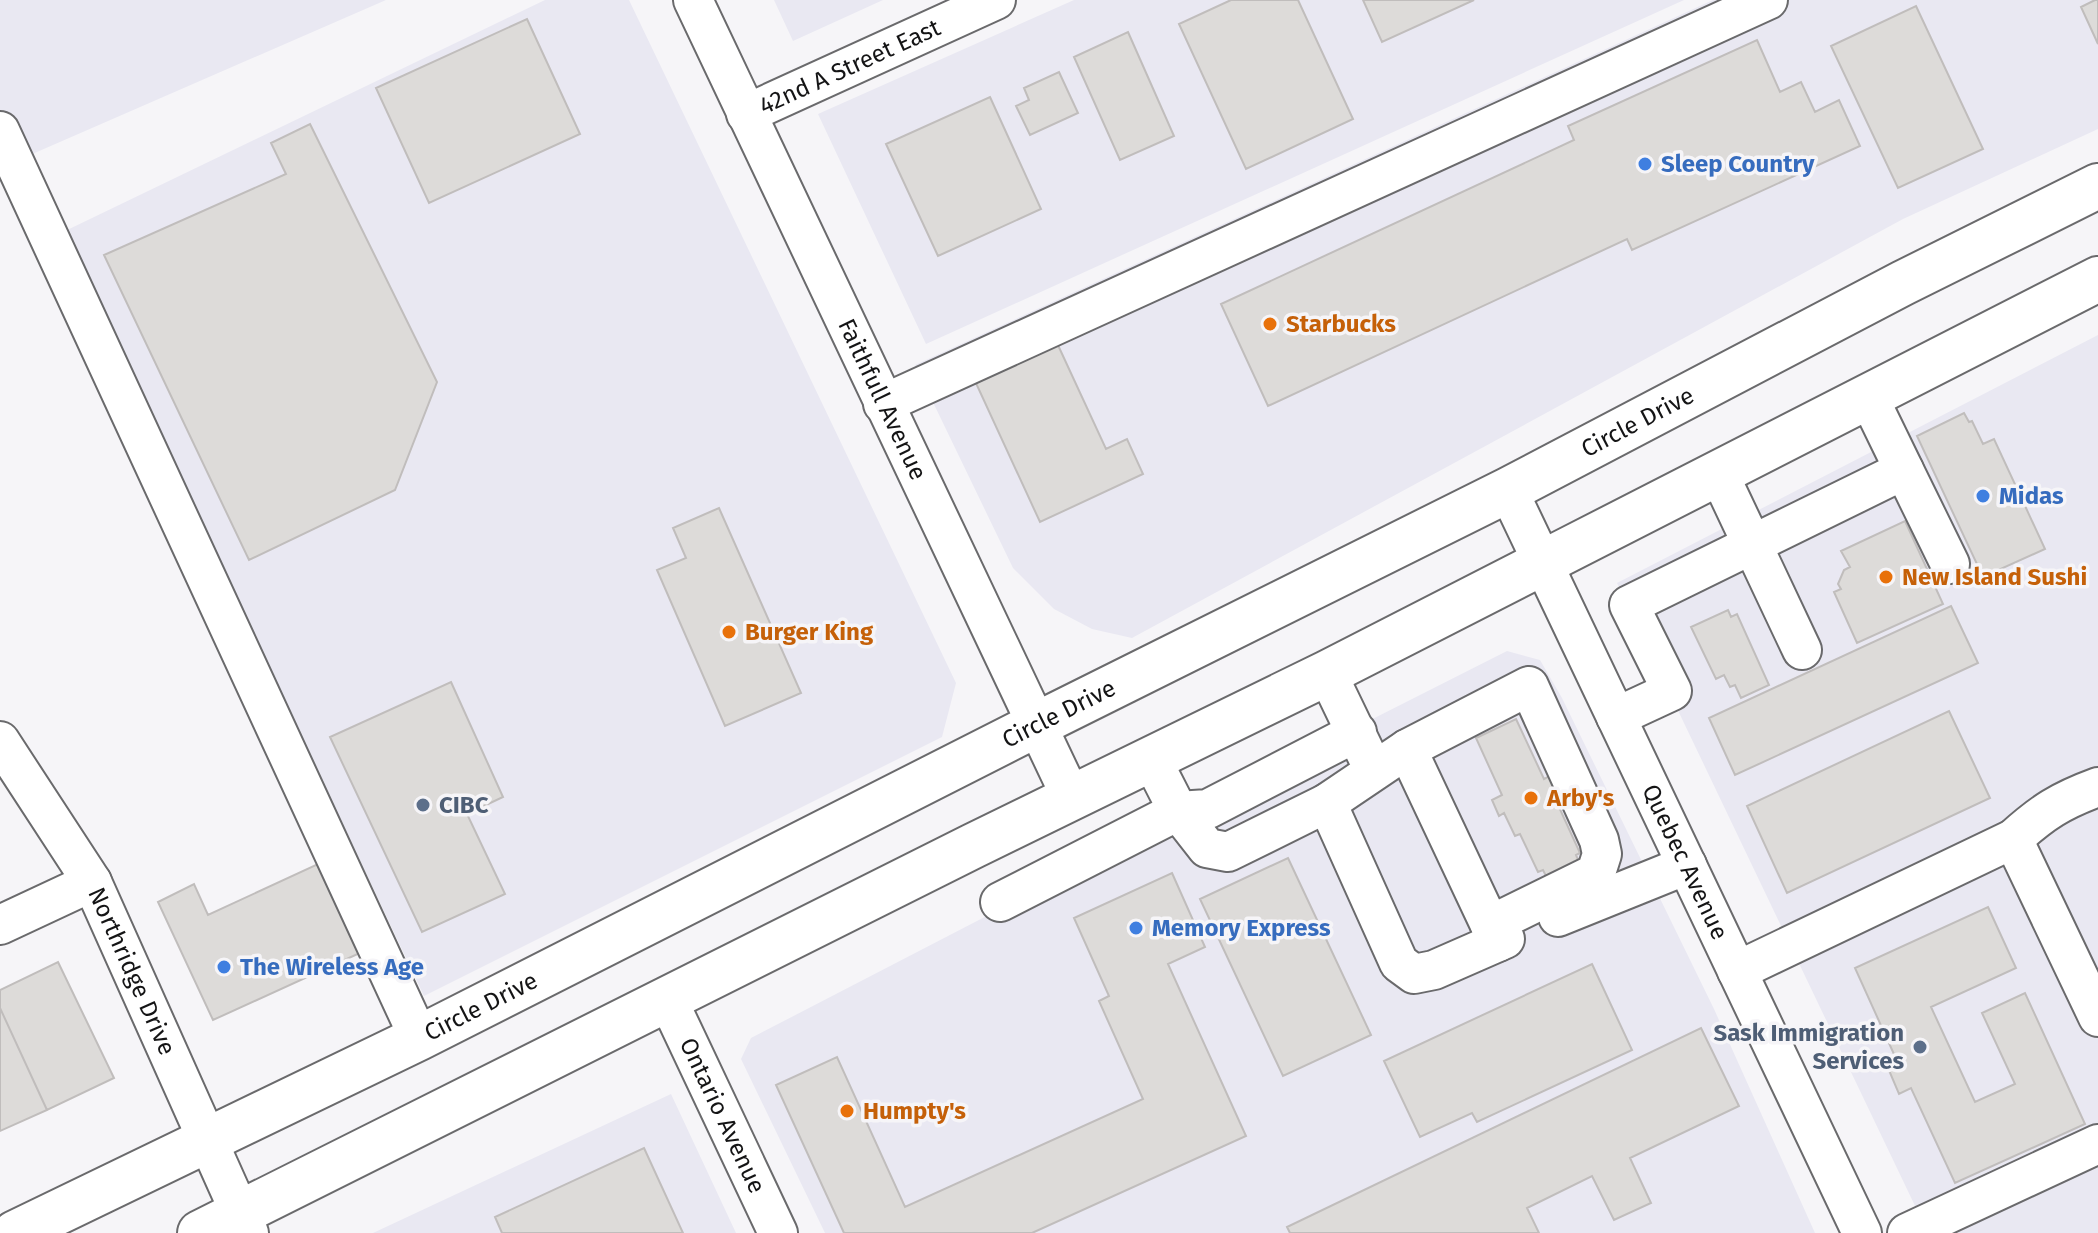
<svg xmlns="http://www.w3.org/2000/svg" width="2098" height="1233" font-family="'Fira Sans',sans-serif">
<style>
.built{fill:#e9e8f2}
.building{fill:#dddbd9;stroke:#c0bdbc;stroke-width:2}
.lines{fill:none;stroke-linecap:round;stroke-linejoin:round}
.minor-casing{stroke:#6a6a6c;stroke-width:42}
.highway-casing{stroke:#6a6a6c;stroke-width:48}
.minor{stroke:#fff;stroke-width:38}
.highway{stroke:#fff;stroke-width:44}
.shop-dot{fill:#3f7fe0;stroke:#f6f5f8;stroke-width:3}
.food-dot{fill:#e8710a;stroke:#f6f5f8;stroke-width:3}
.service-dot{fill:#5c6f8a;stroke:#f6f5f8;stroke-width:3}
.labels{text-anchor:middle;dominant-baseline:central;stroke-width:7;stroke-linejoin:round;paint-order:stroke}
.street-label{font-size:24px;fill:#141415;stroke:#f6f5f8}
.shop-label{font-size:24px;font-weight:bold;fill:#366cbe;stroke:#f6f5f8;text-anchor:start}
.food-label{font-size:24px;font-weight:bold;fill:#c56008;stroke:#f6f5f8;text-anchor:start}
.service-label{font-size:24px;font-weight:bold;fill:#4e5e75;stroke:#f6f5f8;text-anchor:start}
</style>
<rect width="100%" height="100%" fill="#f6f5f8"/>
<path class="built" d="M0,0H386L14,162L0,131Z
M545,0H629L956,683L942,737L424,996L63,232Z
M774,0H883L793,41Z
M1074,0H1684L926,344L818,114Z
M1713,0H2098V129L1903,219L1132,638L1092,629L1054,609L1013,568L915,365Z
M2098,335V1233H1928L1617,583Z
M1507,651L1540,660L1562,698L1714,1009L1815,1233H825L741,1059L751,1038L1155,829Z
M671,1094L736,1233H373Z"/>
<path class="building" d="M1231,0H1298L1353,119L1246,169L1179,24Z
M1363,0H1474L1382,42Z
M2095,0H2098V44L2081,7Z
M1916,6L1983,149L1898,188L1831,46Z
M527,19L580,134L429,203L376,88Z
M1128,32L1174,136L1120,160L1074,57Z
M1757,40L1780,92L1801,82L1815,112L1839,100L1860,146L1632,250L1627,239L1268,406L1221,304L1574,140L1568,126Z
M1059,72L1078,113L1030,135L1016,106L1029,100L1024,88Z
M990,97L1041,209L938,256L886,144Z
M310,124L437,382L395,490L249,560L104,255L286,174L271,143Z
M1057,343L1106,449L1127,439L1143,474L1040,522L975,381Z
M1964,413L1969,422L1972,421L1983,444L1994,439L2045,549L1983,577L1917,436Z
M719,508L801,693L725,726L657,570L686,558L673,528Z
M1905,521L1943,604L1857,643L1834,592L1841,589L1838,584L1844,570L1850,567L1841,551Z
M1951,606L1978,663L1735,775L1709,718Z
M1728,610L1731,617L1737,614L1769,685L1741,698L1735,685L1730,687L1724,675L1716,679L1691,627Z
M451,682L503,797L467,814L505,894L422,932L330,737Z
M1949,711L1990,798L1787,893L1747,806Z
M1516,719L1544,779L1553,774L1566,801L1558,805L1580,853L1576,855L1581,867L1549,882L1543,870L1538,872L1520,834L1515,836L1504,813L1499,816L1492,800L1502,795L1476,738Z
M331,858L373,947L213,1020L158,902L194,884L208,915Z
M1288,858L1371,1035L1283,1076L1200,899Z
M1172,873L1205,947L1168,964L1246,1136L1032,1233H844L776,1085L837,1057L905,1207L1143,1099L1099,1001L1109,996L1074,918Z
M1988,907L2016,968L1931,1007L1975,1102L2015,1084L1982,1013L2025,993L2085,1124L1955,1183L1911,1088L1899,1094L1888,1068L1898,1063L1855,968Z
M58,962L114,1078L47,1110L0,1008V990Z
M1592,964L1632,1050L1477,1122L1472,1113L1420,1137L1384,1061Z
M0,1008L47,1110L0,1131Z
M1701,1028L1739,1106L1630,1158L1651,1203L1614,1220L1592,1176L1527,1208L1539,1233H1290L1287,1227Z
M644,1148L683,1233H502L495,1217Z"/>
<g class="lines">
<defs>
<g id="minor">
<path id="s1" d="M693,0L1072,799"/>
<path id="s2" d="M746,114L996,0"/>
<path d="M0,131L419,1038"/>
<path d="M1868,396L1904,470"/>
<path d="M883,404L1768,0"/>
<path d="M1718,472L1802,650"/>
<path id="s3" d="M1508,490L1862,1233"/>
<path d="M1327,673L1367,756"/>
<path d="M1616,717L1672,691L1629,605L1904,470L1950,564"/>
<path id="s4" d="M0,741L92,882L249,1233"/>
<path d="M1407,749L1498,942L1505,939"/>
<path d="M1152,760L1178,811L1207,848L1228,852L1327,803L1407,749L1529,686L1599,840L1602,854L1596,873L1490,925"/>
<path d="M1327,803L1399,963L1414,974L1434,970L1498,942"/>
<path d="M2013,839C2043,812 2060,801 2098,787"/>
<path d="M1000,902L1178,811L1208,809L1357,732"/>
<path d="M1558,917L1687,865"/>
<path d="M0,925L92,882"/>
<path d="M1737,971L2013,839L2098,1017"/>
<path id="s5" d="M667,998L778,1233"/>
<path d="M1907,1233L2098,1144"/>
</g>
<g id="highway">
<path id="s6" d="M15,1233L419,1038L1038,724L1508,490L1903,283L2098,186"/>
<path d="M200,1233L973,846L1327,673L2098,279"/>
</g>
</defs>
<use href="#minor" class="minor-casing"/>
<use href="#highway" class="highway-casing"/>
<use href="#minor" class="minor"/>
<use href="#highway" class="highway"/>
</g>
<g class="shop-dot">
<circle cx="1645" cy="164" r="8"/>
<circle cx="1983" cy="496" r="8"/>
<circle cx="1136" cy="928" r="8"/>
<circle cx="224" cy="967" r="8"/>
</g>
<g class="food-dot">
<circle cx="1270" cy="324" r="8"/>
<circle cx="1886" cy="577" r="8"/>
<circle cx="729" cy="632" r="8"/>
<circle cx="1531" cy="798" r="8"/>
<circle cx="847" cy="1111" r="8"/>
</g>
<g class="service-dot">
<circle cx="423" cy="805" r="8"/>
<circle cx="1920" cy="1047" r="8"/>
</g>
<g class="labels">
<g class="street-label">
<text stroke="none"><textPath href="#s2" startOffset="114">42nd A Street East</textPath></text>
<text stroke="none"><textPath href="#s1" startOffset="442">Faithfull Avenue</textPath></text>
<text stroke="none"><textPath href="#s6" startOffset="1814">Circle Drive</textPath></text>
<text stroke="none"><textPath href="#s6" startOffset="1166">Circle Drive</textPath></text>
<text stroke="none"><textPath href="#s3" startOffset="412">Quebec Avenue</textPath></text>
<text stroke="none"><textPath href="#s4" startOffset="266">Northridge Drive</textPath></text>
<text stroke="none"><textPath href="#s6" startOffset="518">Circle Drive</textPath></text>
<text stroke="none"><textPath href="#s5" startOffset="130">Ontario Avenue</textPath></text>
</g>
<g class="shop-label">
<text x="1661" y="164">Sleep Country</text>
<text x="1999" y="496">Midas</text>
<text x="1152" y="928">Memory Express</text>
<text x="240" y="967">The Wireless Age</text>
</g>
<g class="food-label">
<text x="1286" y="324">Starbucks</text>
<text x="1902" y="577">New Island Sushi</text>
<text x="745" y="632">Burger King</text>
<text x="1547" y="798">Arby's</text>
<text x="863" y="1111">Humpty's</text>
</g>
<g class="service-label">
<text x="439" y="805">CIBC</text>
<text x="1904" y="1033" text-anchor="end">Sask Immigration<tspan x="1904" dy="28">Services</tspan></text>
</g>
</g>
</svg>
